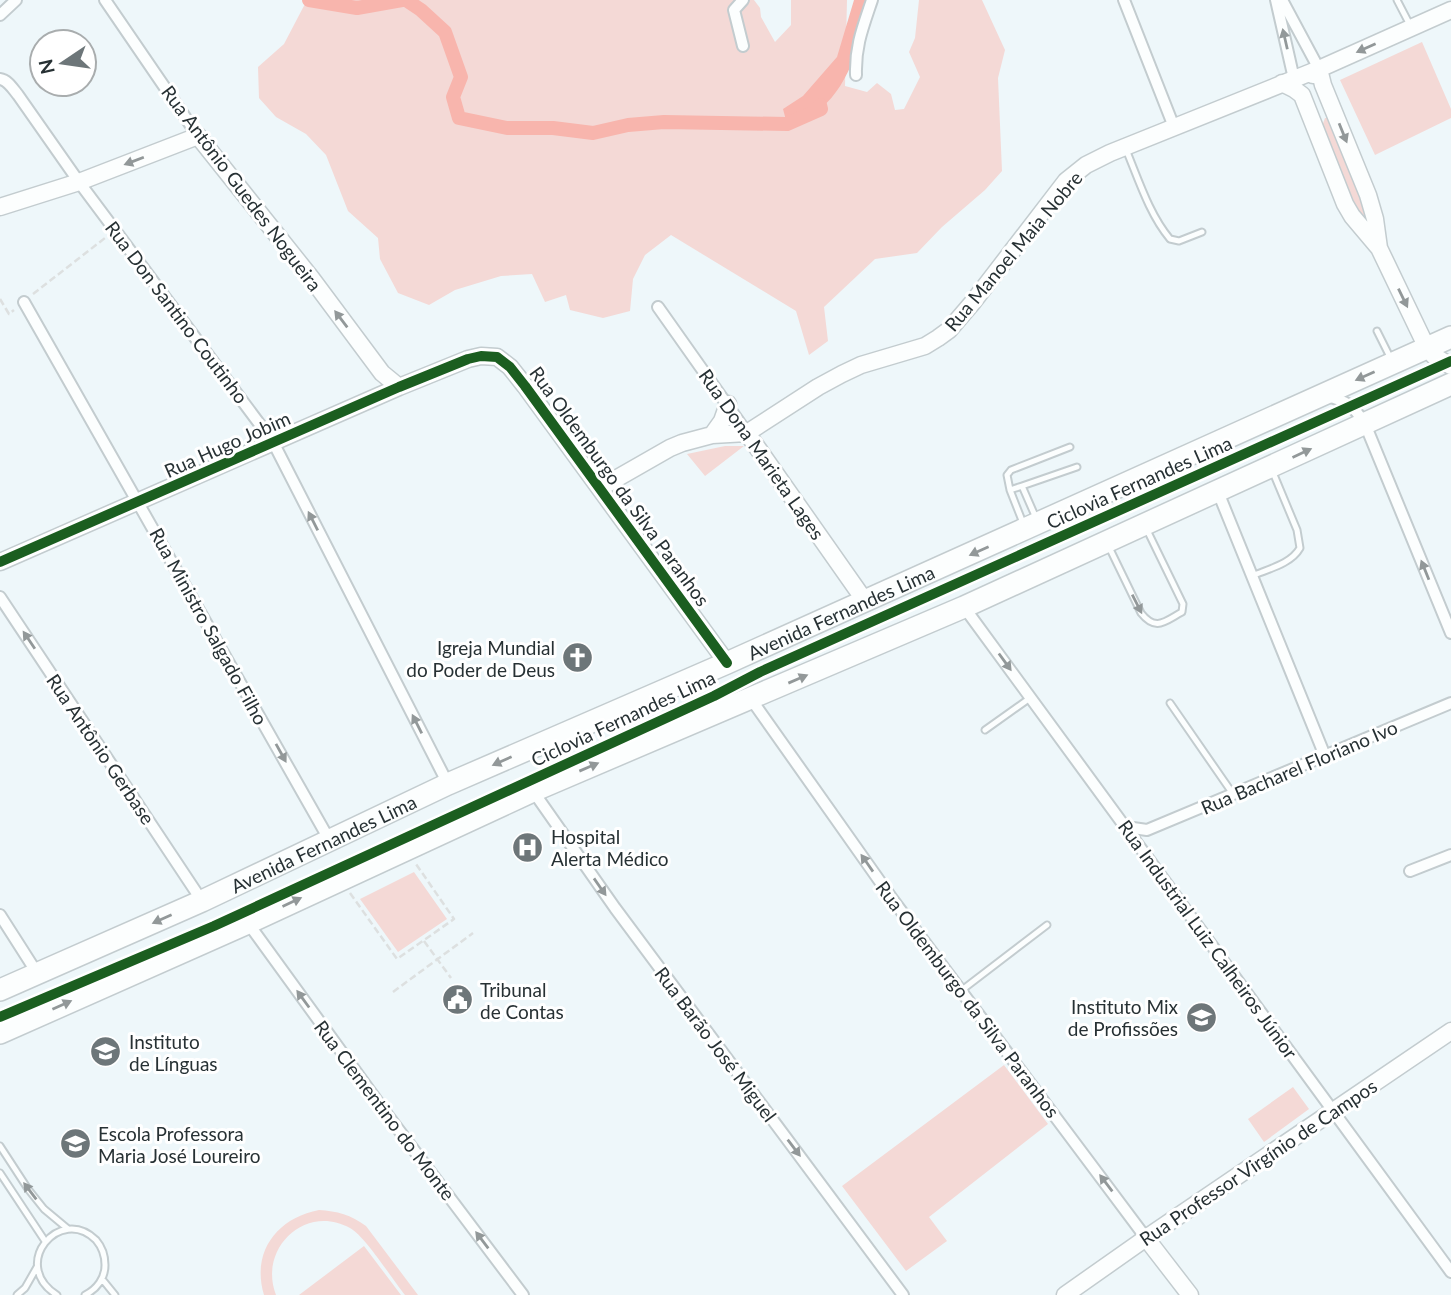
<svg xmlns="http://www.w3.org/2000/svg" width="1451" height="1295" font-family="Lato,sans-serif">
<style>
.green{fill:#f4d9d6}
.water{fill:#f8b5ad}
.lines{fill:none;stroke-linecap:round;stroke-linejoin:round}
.canal{stroke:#f8b5ad;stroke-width:14}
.lane-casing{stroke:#c3cccf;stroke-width:9}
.street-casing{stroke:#c3cccf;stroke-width:14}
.secondary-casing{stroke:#c3cccf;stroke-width:19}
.highway-casing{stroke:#c3cccf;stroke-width:24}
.path{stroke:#dde0e0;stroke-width:2.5;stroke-dasharray:7 3.5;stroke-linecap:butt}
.lane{stroke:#fcfefe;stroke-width:5}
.street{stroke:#fcfefe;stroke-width:10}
.secondary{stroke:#fcfefe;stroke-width:16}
.highway{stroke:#fcfefe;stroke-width:21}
.cycleway-casing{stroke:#fff;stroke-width:15}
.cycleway{stroke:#1b5e20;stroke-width:10}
.oneway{fill:#929899}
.labels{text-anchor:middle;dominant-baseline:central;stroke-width:6;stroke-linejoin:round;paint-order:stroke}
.street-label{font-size:19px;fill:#273134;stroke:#fff}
.poi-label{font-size:19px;fill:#273134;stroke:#fff;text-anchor:start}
</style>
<rect width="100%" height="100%" fill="#eef7fa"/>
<path class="green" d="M307,0H754L760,8L761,17L775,42L791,25V0H847L845,86L867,92L877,83L891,94L895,110L904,109L920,77L909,52L915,38L919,0H982L1005,50L998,78L1002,171L985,190L942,227L917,253L875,259L824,307L828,341L809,355L796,311L671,235L645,255L633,279L630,311L603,318L570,310L566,295L545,302L532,274L501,276L455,290L429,305L398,293L380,259L378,238L348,211L326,155L306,134L276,117L259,98L258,67L284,44Z
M1422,42L1451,109V118L1375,155L1340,80Z
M1325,118H1332L1371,220L1366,225L1352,209L1322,126Z
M725,446H744L705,476L687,454Z
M414,872L447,919L398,952L360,899Z
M1004,1065L1048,1124L929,1217L947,1241L906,1271L842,1186Z
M1293,1087L1309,1109L1264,1142L1248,1119Z
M319,1210C337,1211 351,1215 366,1226L418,1295H405C392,1279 365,1236 350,1228C305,1203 258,1249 276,1295H264C251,1252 277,1218 319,1210Z
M364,1246L401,1295H299Z"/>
<path class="water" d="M854,0H872C862,35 851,84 821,108C812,115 797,119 787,124L783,109L803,96L837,57Z"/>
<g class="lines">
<path class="canal" d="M309,0L357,8L402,0
M406,0L421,10L445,32L461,77L453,97L459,118L507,128H553L593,133L628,125L664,122L787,124L821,109L820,105"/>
<defs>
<path id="lane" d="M1397,0L1410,25
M1125,147C1138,178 1149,214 1170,239L1179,241L1202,232
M1377,331L1390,357
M1022,486L1010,490L1023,523
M1010,490L1007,475L1011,470L1070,447
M1036,518L1022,486L1077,467
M1108,545L1141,613C1156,632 1165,621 1182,612L1183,604L1147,530
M1252,576C1268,569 1291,564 1300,548L1297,530L1272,470
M1170,703L1233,794
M985,730L1030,698
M962,990L1047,925
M0,1146L28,1189L44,1209L68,1229
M0,1173L45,1241
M102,1279L115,1295
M17,1295L25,1288L37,1267
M57,1295C9,1265 60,1204 96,1240C102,1247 105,1256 105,1265C105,1278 97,1289 85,1295"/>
<path id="street" d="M105,0L198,136
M1124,0L1174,127
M1276,0L1294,79
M1282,0L1319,69
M0,15L16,0
M743,46L734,10L743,0
M856,75C855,46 863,27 872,0
M0,79C8,80 13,89 18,95L79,182L273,442L448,784
M24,302L330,841
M658,307L747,433
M1326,396C1347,401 1353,405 1365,424L1451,633
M1218,492L1325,756
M0,597L202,901
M964,607L1451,1272
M751,699L893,900L1146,1238
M533,791L615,908L903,1295
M1126,827L1147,830L1451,703
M1410,871L1451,855
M0,915L37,973
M248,923L383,1109L523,1295"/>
<path id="secondary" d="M1313,75L1319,69L1451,10
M1282,83L1294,89L1302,95L1345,204L1352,216L1379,248L1427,348L1434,356L1451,366
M0,207L79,182L198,136L312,279L382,373L399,387
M747,433L865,601
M712,435L722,421L728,404
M600,488L670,448L682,443L712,435L747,433L818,387L842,374L861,365L925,346L938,338L949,330L973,302L1066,181L1086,165L1110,153L1319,69L1323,85L1368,195L1375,219L1379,248
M0,562L399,387L468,359L481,356L497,357L510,367L525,386L727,663
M1146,1238L1190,1295
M1065,1295L1146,1238L1451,1031"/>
<g id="highway">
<path id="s1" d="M0,990L202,901L448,784L727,663L1451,337"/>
<path d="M0,1033L248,923L533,791L964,607L1451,384"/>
</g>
</defs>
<use href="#lane" class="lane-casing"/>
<use href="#street" class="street-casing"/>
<use href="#secondary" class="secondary-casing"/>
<use href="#highway" class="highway-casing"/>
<path class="path" d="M33,294L105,238
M0,299L9,314L14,310
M350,893L397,959L454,919L416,864
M424,941L451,978
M393,992L473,933"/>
<use href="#lane" class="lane"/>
<use href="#street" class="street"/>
<use href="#secondary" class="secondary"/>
<use href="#highway" class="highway"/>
<defs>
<path id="cycleway" d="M0,562L399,387L468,359L481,356L497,357L510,367L525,386L727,663
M0,1017L214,926L714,696L760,672L1451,361"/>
</defs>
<use href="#cycleway" class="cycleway-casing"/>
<use href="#cycleway" class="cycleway"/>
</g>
<defs><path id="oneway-solid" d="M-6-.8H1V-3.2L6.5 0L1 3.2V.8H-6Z" transform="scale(1.75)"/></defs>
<g class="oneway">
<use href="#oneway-solid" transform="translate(1285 39) rotate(-103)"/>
<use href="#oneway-solid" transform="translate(1366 48) rotate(156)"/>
<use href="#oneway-solid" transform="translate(1343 133) rotate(68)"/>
<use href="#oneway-solid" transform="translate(134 161) rotate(159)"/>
<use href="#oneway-solid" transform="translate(1403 298) rotate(64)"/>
<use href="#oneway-solid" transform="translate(341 319) rotate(-127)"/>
<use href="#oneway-solid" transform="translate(1365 376) rotate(156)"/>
<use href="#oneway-solid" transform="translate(1302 453) rotate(-25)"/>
<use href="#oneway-solid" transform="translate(313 521) rotate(-117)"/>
<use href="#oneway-solid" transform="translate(979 551) rotate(156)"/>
<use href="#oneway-solid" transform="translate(1425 570) rotate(-112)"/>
<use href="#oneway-solid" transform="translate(1137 604) rotate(63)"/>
<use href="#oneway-solid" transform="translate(29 640) rotate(-124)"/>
<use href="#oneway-solid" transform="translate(1005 662) rotate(54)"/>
<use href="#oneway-solid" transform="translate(798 679) rotate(-23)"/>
<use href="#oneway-solid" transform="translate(417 724) rotate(-117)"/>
<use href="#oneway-solid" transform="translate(281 753) rotate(61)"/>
<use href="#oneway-solid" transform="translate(502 761) rotate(156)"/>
<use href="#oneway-solid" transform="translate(589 767) rotate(-23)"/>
<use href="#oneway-solid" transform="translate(867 863) rotate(-125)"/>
<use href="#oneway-solid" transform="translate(600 887) rotate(55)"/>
<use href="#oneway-solid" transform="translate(292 902) rotate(-25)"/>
<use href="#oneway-solid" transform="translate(162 919) rotate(156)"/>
<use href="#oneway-solid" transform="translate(303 999) rotate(-126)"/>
<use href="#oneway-solid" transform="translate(62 1005) rotate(-24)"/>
<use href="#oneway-solid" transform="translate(794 1148) rotate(53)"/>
<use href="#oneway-solid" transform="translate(1106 1183) rotate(-127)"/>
<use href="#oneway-solid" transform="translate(30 1191) rotate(-127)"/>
<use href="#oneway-solid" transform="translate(482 1240) rotate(-127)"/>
</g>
<defs>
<symbol id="church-disc" viewBox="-11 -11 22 22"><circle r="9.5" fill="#6d7679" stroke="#fff"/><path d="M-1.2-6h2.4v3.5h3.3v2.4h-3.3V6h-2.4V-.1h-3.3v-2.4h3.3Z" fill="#fff"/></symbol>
<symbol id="hospital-disc" viewBox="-11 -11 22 22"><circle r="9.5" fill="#6d7679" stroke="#fff"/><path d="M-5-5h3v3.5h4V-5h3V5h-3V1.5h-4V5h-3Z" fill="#fff"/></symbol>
<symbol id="civic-disc" viewBox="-11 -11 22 22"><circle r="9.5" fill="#6d7679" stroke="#fff"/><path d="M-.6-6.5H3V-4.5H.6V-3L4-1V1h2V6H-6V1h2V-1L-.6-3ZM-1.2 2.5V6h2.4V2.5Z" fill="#fff"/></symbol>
<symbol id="university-disc" viewBox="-11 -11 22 22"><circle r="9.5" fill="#6d7679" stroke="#fff"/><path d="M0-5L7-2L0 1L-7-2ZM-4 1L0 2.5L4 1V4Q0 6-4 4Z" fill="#fff"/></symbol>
</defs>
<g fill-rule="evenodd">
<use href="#church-disc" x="560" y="640" width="35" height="35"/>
<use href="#hospital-disc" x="510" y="830" width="35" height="35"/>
<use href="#civic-disc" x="440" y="982" width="35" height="35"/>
<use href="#university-disc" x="1184" y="1000" width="35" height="35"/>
<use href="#university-disc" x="88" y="1034" width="35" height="35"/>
<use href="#university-disc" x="58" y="1126" width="35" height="35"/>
</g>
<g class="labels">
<g class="street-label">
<text transform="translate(242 188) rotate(53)">Rua Antônio Guedes Nogueira</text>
<text transform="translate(1013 251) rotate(-50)">Rua Manoel Maia Nobre</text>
<text transform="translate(177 312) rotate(53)">Rua Don Santino Coutinho</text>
<text transform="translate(227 444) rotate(-24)">Rua Hugo Jobim</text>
<text transform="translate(762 454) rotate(55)">Rua Dona Marieta Lages</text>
<text transform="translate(1139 482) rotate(-24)">Ciclovia Fernandes Lima</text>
<text transform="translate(620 486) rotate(54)">Rua Oldemburgo da Silva Paranhos</text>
<text stroke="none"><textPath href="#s1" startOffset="922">Avenida Fernandes Lima</textPath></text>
<text transform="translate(209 626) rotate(61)">Rua Ministro Salgado Filho</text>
<text transform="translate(623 718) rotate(-25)">Ciclovia Fernandes Lima</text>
<text transform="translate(101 749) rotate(56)">Rua Antônio Gerbase</text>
<text transform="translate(1299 767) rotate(-23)">Rua Bacharel Floriano Ivo</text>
<text stroke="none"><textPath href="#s1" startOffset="355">Avenida Fernandes Lima</textPath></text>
<text transform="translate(1208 939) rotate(54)">Rua Industrial Luiz Calheiros Júnior</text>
<text transform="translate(968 999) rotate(53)">Rua Oldemburgo da Silva Paranhos</text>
<text transform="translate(716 1044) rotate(53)">Rua Barão José Miguel</text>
<text transform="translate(385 1110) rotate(53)">Rua Clementino do Monte</text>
<text transform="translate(1258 1162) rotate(-34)">Rua Professor Virgínio de Campos</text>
</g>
<g class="poi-label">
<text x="555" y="647" text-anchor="end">Igreja Mundial<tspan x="555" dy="22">do Poder de Deus</tspan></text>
<text x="551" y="836">Hospital<tspan x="551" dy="22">Alerta Médico</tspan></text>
<text x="480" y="989">Tribunal<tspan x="480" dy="22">de Contas</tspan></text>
<text x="1178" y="1006" text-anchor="end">Instituto Mix<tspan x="1178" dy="22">de Profissões</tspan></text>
<text x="129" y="1041">Instituto<tspan x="129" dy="22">de Línguas</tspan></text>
<text x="98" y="1133">Escola Professora<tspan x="98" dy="22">Maria José Loureiro</tspan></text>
</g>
</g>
<g transform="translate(63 63) rotate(257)"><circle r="33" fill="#ffffff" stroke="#a9adae" stroke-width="2"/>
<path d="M0-5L12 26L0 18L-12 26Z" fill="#6d7679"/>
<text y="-10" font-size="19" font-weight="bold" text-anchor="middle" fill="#273134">N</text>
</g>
</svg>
